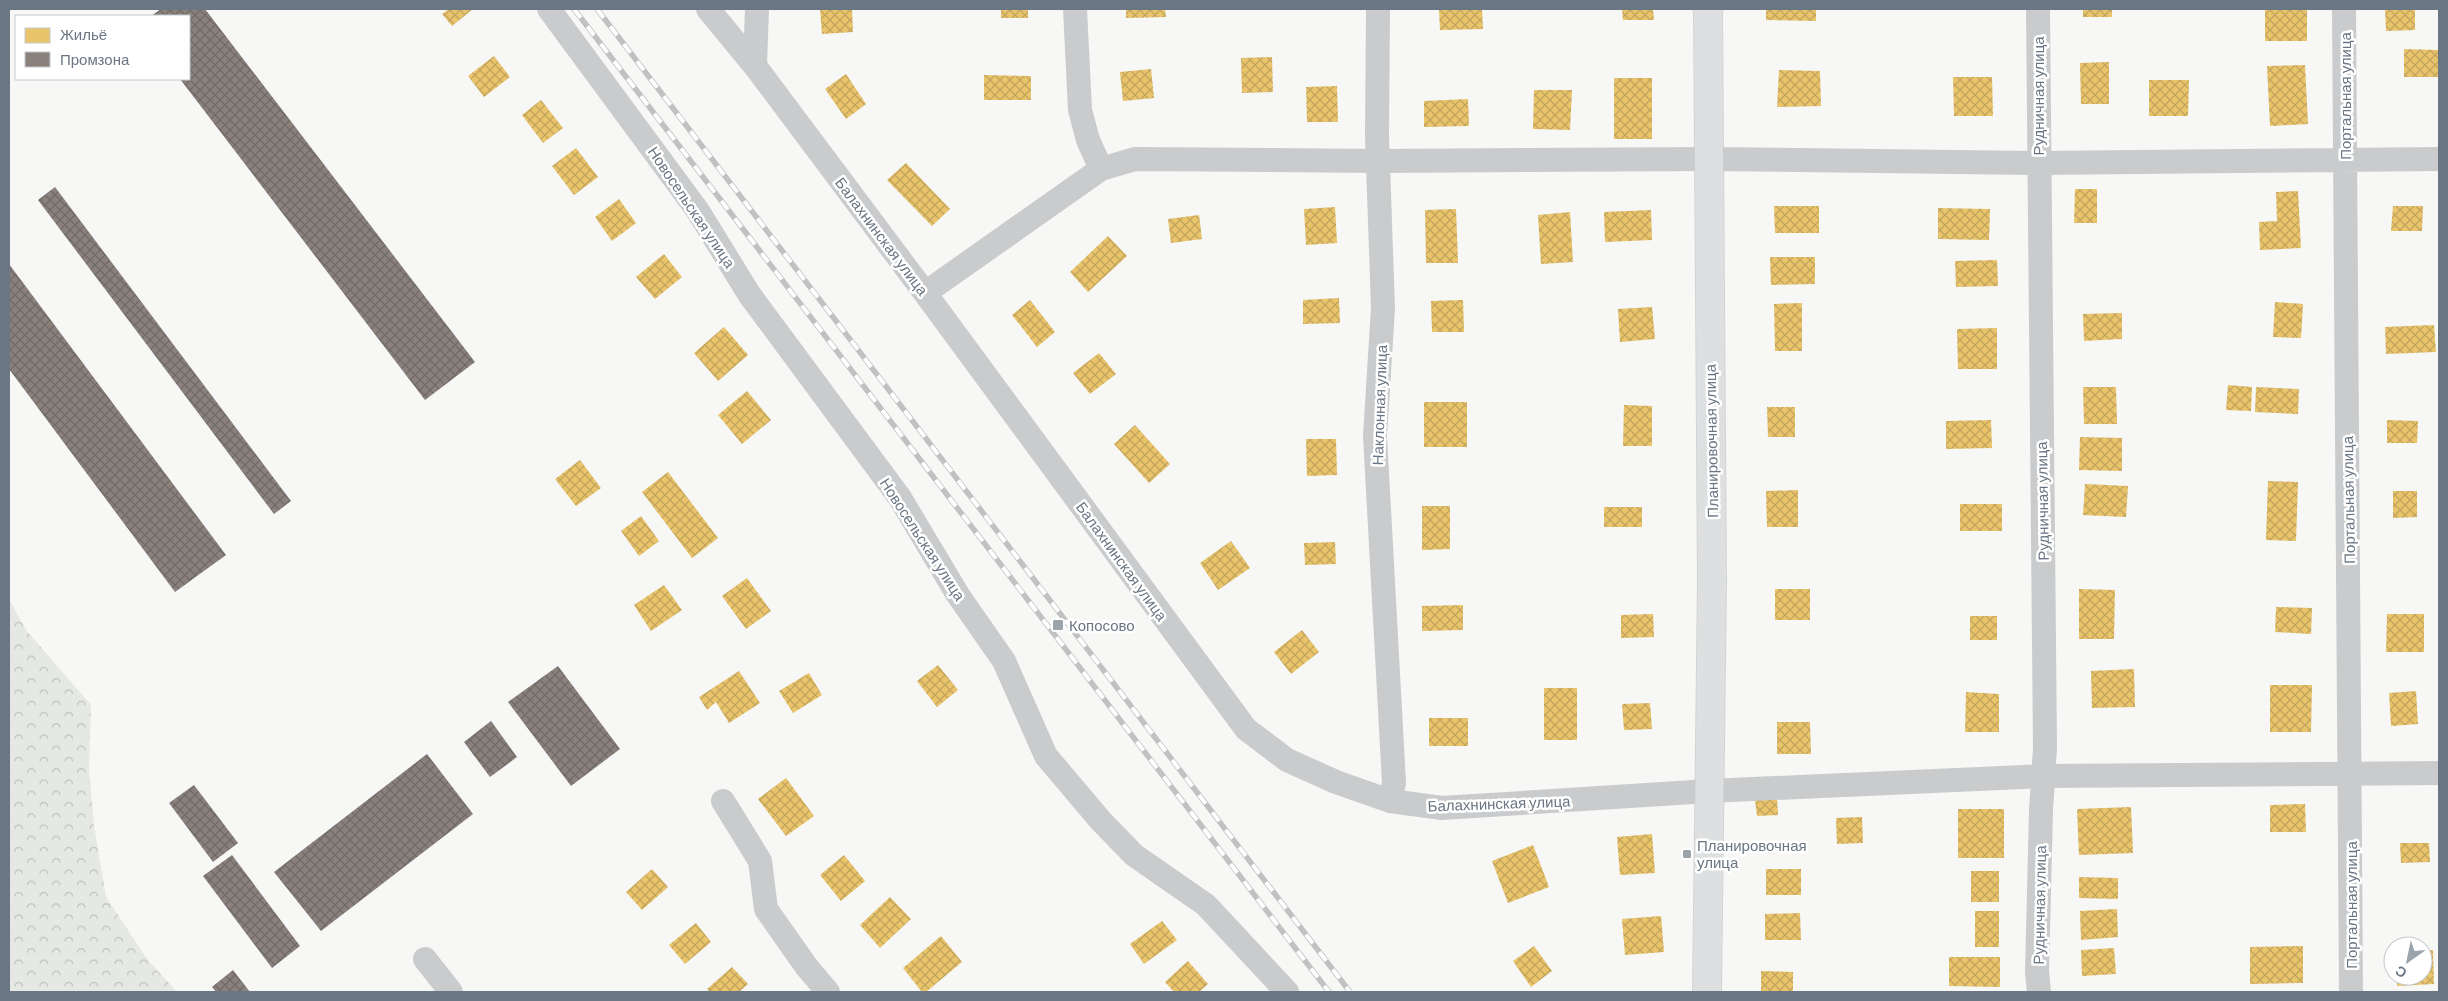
<svg xmlns="http://www.w3.org/2000/svg" width="2448" height="1001" font-family="Barlow,sans-serif">
<style>
.forest{fill:url(#forest-crowns)}
.homes{fill:url(#homes-cross-hatch)}
.industry{fill:url(#industry-cross-hatch)}
.lines{fill:none;stroke-linecap:round;stroke-linejoin:round}
.major-casing{stroke:#d3d4d4;stroke-width:30}
.minor{stroke:#cacbcc;stroke-width:24}
.major{stroke:#dedfe0;stroke-width:28}
.rail-casing{stroke:#c1c1c2;stroke-width:5.5}
.rail{stroke:#fff;stroke-width:4;stroke-dasharray:11;stroke-linecap:butt}
.poi-dot{fill:#9ba3ab;stroke:#fff;stroke-width:2}
.labels{text-anchor:middle;dominant-baseline:central;stroke-width:5;stroke-linejoin:round;paint-order:stroke}
.street-label{font-size:15px;fill:#6a7683;stroke:#fff}
.poi-label{font-size:15px;fill:#6a7683;stroke:#fff;text-anchor:start}
</style>
<defs>
<pattern id="forest-crowns" width="20" height="18" patternUnits="userSpaceOnUse" patternTransform="scale(1.25)"><rect width="20" height="18" fill="#e5e8e4"/><path d="M2 6a3 3 0 1 1 6 0M12 15a3 3 0 1 1 6 0" fill="none" stroke="#bec1be"/></pattern>
<pattern id="homes-cross-hatch" width="8" height="8" patternUnits="userSpaceOnUse" patternTransform="scale(1.25)"><rect width="8" height="8" fill="#e9c46a"/><path d="M0 0l8 8M0 8l8-8" fill="none" stroke="#c1a45d"/></pattern>
<pattern id="industry-cross-hatch" width="8" height="8" patternUnits="userSpaceOnUse" patternTransform="scale(1.25)"><rect width="8" height="8" fill="#8a817c"/><path d="M0 0l8 8M0 8l8-8" fill="none" stroke="#706a67"/></pattern>
</defs>
<rect width="100%" height="100%" fill="#f7f7f6"/>
<path class="forest" d="M9,599L26,630L91,705L89,769L94,826L106,897L147,959L177,992H9Z"/>
<path class="homes" d="M449,9H473L452,26L442,14Z
M820,9H852L853,32L822,34Z
M1001,9H1028V18H1001Z
M1126,9H1165L1166,17L1126,18Z
M1439,9H1482L1483,29L1440,30Z
M1622,9H1653L1654,20H1623Z
M1766,9H1816V21L1766,20Z
M2083,9H2112V17H2083Z
M2265,9H2307V41H2265Z
M2385,9H2415V30L2386,31Z
M2404,49L2439,50V77H2404Z
M494,56L510,77L484,97L468,76Z
M1272,57L1273,92L1242,93L1241,58Z
M2109,62V104H2081L2080,63Z
M2305,65L2308,124L2270,126L2267,66Z
M1151,69L1154,98L1123,101L1120,72Z
M1779,70L1820,71L1821,106L1777,107Z
M846,74L866,104L846,119L825,89Z
M984,75L1031,76V100H984Z
M1953,77H1992L1993,116H1954Z
M1614,78H1652V139H1614Z
M2149,80H2189L2188,116H2149Z
M1337,86L1338,122H1307L1306,87Z
M1534,90H1572L1570,130L1533,129Z
M1468,99L1469,126L1424,127V101Z
M541,100L563,128L543,143L522,115Z
M576,148L598,177L574,195L552,166Z
M906,163L950,209L932,226L887,180Z
M2075,189H2097V223H2074Z
M2298,191L2301,248L2260,250L2259,222L2277,221L2276,192Z
M619,199L636,223L612,241L595,217Z
M1774,206H1819V233H1775Z
M2393,206H2423L2422,231H2391Z
M1335,207L1337,243L1306,245L1304,209Z
M1938,208L1990,209L1989,240L1938,239Z
M1456,209L1458,263H1426L1425,210Z
M1651,210L1652,240L1605,242L1604,212Z
M1570,212L1573,262L1541,264L1538,215Z
M1199,215L1202,239L1171,243L1168,219Z
M1108,236L1127,256L1088,292L1070,272Z
M664,254L682,277L655,299L636,277Z
M1770,257H1815V284L1771,285Z
M1997,260L1998,286L1956,287L1955,261Z
M1339,298L1340,323L1303,324V300Z
M1030,300L1055,332L1037,347L1012,315Z
M1463,300L1464,332H1432L1431,301Z
M2275,302L2303,304L2301,338L2273,337Z
M1802,303V351H1775L1774,304Z
M1652,307L1655,339L1620,342L1618,309Z
M2122,313V339L2084,341L2083,314Z
M2434,325L2436,352L2386,354L2385,327Z
M724,327L748,355L718,381L694,353Z
M1997,328V369H1958L1957,329Z
M1099,353L1116,374L1090,394L1073,373Z
M2228,385L2252,387L2251,411L2226,410Z
M2083,387H2116L2117,424H2084Z
M2256,387L2299,389L2298,414L2255,412Z
M747,391L771,420L742,444L718,415Z
M1424,402H1467V447H1424Z
M1624,405L1652,406V446H1623Z
M1767,407H1795V437H1768Z
M1991,420L1992,448L1946,449V421Z
M2387,420L2418,421L2417,443H2387Z
M1135,425L1170,464L1149,483L1114,444Z
M2080,437L2122,438V471L2079,470Z
M1306,439H1336L1337,475L1307,476Z
M580,460L601,488L576,506L555,479Z
M668,472L718,538L692,558L642,492Z
M2268,481L2298,482L2296,541L2266,540Z
M2085,484L2128,486L2126,517L2083,515Z
M1798,490V527H1767L1766,491Z
M2393,491H2417V517L2393,518Z
M1960,504H2002V531H1960Z
M1422,506H1450V549L1422,550Z
M1604,507H1642V527H1604Z
M641,516L659,541L639,556L621,531Z
M1231,541L1250,568L1218,590L1200,563Z
M1335,542L1336,564L1305,565L1304,543Z
M747,578L771,611L746,629L722,596Z
M664,585L682,610L651,631L634,605Z
M1775,589H1810V620H1775Z
M2079,589L2115,590L2114,639H2079Z
M1463,605V630L1422,631V606Z
M2276,607L2312,608L2311,634L2275,632Z
M1653,614L1654,637L1621,638V615Z
M2387,614H2424V652H2386Z
M1970,616H1997V640H1970Z
M1302,630L1319,652L1291,674L1274,652Z
M938,665L958,690L937,707L917,681Z
M2134,669L2135,707L2092,708L2091,671Z
M739,671L760,703L729,723L716,702L707,710L699,697Z
M809,673L822,695L793,713L779,691Z
M2270,685H2312L2311,732H2270Z
M1544,688H1577V740H1544Z
M2416,691L2418,724L2391,726L2389,693Z
M1966,692L1999,694V732H1965Z
M1650,703L1652,729L1624,730L1622,704Z
M1429,718H1468V746H1429Z
M1777,722H1810L1811,754H1777Z
M786,778L814,816L786,836L758,799Z
M1777,798L1778,815L1757,816L1755,800Z
M2305,804L2306,832H2270V805Z
M2131,807L2133,853L2079,855L2077,809Z
M1958,809H2004V858H1958Z
M1862,817L1863,843L1837,844L1836,818Z
M1652,834L1655,873L1620,875L1617,837Z
M2400,843H2429L2430,862L2401,863Z
M1533,845L1549,887L1508,903L1492,861Z
M844,855L865,881L841,901L820,875Z
M652,869L668,887L642,910L626,892Z
M1766,869H1801V895H1766Z
M1971,871H1999V902H1971Z
M2079,877L2118,878V899L2079,898Z
M890,897L911,919L880,948L860,925Z
M2117,909L2118,937L2081,940L2080,911Z
M1975,911H1999V947H1975Z
M1800,913L1801,940H1765V914Z
M1661,916L1664,952L1625,955L1622,919Z
M1162,921L1177,940L1144,964L1130,944Z
M696,923L711,942L685,964L669,945Z
M941,936L962,962L926,992H922L903,968Z
M1534,946L1552,971L1531,987L1513,961Z
M2303,946V983L2250,984V947Z
M2114,948L2116,974L2082,976L2081,950Z
M2433,950L2434,984L2397,986V976H2423V951Z
M1949,957H2000V987L1949,986Z
M1188,961L1208,984L1199,992H1174L1165,982Z
M732,967L748,984L739,992H710L707,989Z
M1761,971L1793,972V992H1761Z"/>
<path class="industry" d="M161,9H205L475,362L425,400L180,79H189V16H151Z
M55,187L291,501L274,514L38,200Z
M9,264L226,555L175,592L9,369Z
M558,666L620,749L571,786L508,702Z
M491,721L517,757L490,777L464,742Z
M427,754L473,814L321,931L274,872Z
M194,785L238,843L213,862L169,803Z
M232,855L300,946L272,968L203,876Z
M233,970L250,992H216L212,987Z"/>
<g class="lines">
<defs>
<path id="major" d="M1707,992L1712,581L1708,9"/>
</defs>
<use href="#major" class="major-casing"/>
<path class="minor" d="M549,9L698,211L749,294L900,498L958,595L1004,661L1046,756L1101,821L1134,855L1206,905L1287,992
M708,9L755,66L925,293L1246,729L1287,760L1336,782L1390,801L1442,808L1709,791L2043,776L2439,773
M1075,9L1080,110L1088,140L1101,169
M1378,9L1377,136L1383,308L1375,436L1394,783L1390,801
M2038,9L2045,748L2041,810L2037,972L2039,992
M2344,9L2351,992
M755,66L757,9
M925,293L1101,169L1135,159L1379,161L1708,159L2038,163L2439,159
M723,801L760,861L766,909L806,966L828,992
M425,959L451,992"/>
<use href="#major" class="major"/>
<defs>
<path id="rail" d="M574,9L1329,992
M597,9L1350,992"/>
</defs>
<use href="#rail" class="rail-casing"/>
<use href="#rail" class="rail"/>
</g>
<g class="poi-dot">
<rect x="1052" y="619" width="12" height="12" rx="2.5"/>
<rect x="1682" y="849" width="10" height="10" rx="2.5"/>
</g>
<g class="labels">
<g class="street-label">
<text transform="translate(2038 96) rotate(-90)">Рудничная улица</text>
<text transform="translate(2345 96) rotate(-90)">Портальная улица</text>
<text transform="translate(692 207) rotate(56)">Новосельская улица</text>
<text transform="translate(882 236) rotate(53)">Балахнинская улица</text>
<text transform="translate(1379 405) rotate(-88)">Наклонная улица</text>
<text transform="translate(1711 441) rotate(-91)">Планировочная улица</text>
<text transform="translate(2348 500) rotate(-91)">Портальная улица</text>
<text transform="translate(2042 501) rotate(-91)">Рудничная улица</text>
<text transform="translate(923 539) rotate(57)">Новосельская улица</text>
<text transform="translate(1122 561) rotate(54)">Балахнинская улица</text>
<text transform="translate(1499 803) rotate(-2)">Балахнинская улица</text>
<text transform="translate(2039 905) rotate(-89)">Рудничная улица</text>
<text transform="translate(2351 905) rotate(-90)">Портальная улица</text>
</g>
<g class="poi-label">
<text x="1069" y="625">Копосово</text>
<text x="1697" y="845">Планировочная<tspan x="1697" dy="17">улица</tspan></text>
</g>
</g>
<rect width="2448" height="1001" fill="none" stroke="#6a7683" stroke-width="20"/>
<rect x="15" y="15" width="175" height="65" fill="#ffffff" stroke="#c3c8cd"/>
<rect x="25" y="28" width="25" height="15" fill="#e9c46a" stroke="#c3c8cd"/>
<text x="60" y="40" font-size="15" fill="#6a7683">Жильё</text>
<rect x="25" y="52" width="25" height="15" fill="#8a817c" stroke="#c3c8cd"/>
<text x="60" y="65" font-size="15" fill="#6a7683">Промзона</text>
<g transform="translate(2408 961) rotate(213)"><circle r="24" fill="#ffffff" stroke="#c3c8cd"/>
<path d="M0-4L9 19L0 12L-9 19Z" fill="#9ba3ab"/>
<text y="-8" font-size="14" font-weight="bold" text-anchor="middle" fill="#6a7683">С</text>
</g>
</svg>
